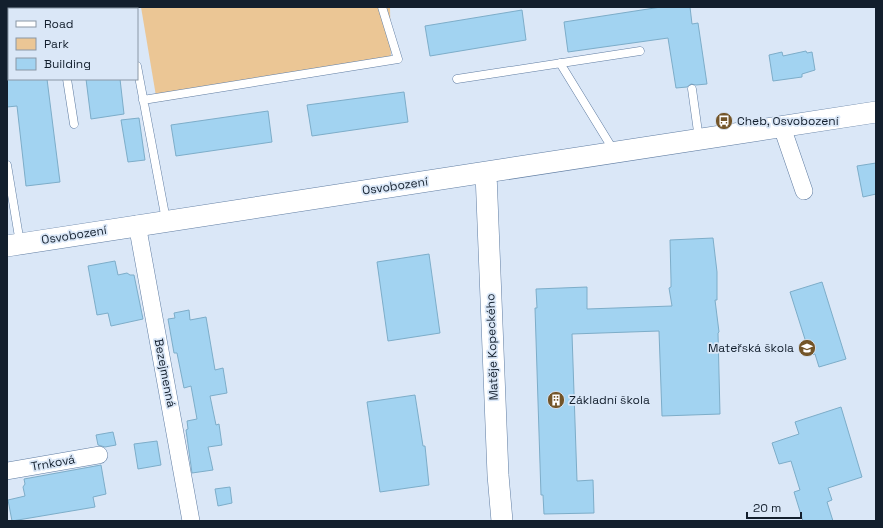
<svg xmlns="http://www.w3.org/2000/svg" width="883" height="528" font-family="'Space Grotesk',sans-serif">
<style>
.green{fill:#ebc695}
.building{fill:#a2d3f1;stroke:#7dadc9}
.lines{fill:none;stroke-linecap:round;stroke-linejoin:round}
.service-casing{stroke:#607da2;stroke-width:9}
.minor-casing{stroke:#607da2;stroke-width:18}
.tertiary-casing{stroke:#607da2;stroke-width:22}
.service{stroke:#fff;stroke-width:8}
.minor{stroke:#fff;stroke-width:17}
.tertiary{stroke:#fff;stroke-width:21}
.labels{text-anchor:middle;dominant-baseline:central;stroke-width:3.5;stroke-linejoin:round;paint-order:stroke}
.poi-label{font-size:12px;fill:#131f2d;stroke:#dae7f7;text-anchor:start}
.street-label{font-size:12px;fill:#131f2d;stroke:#dae7f7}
</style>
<rect width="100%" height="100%" fill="#dae7f7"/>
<path class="green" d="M141,7H390L391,63L157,102Z"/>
<path class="building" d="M661,7H690L692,24L698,23L707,84L696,85L691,84L687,87L676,88L668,38L568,52L564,22Z
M522,10L526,40L430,56L425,26Z
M806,51L807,53L812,52L815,70L802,74V77L773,81L769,55L782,52L783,56Z
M7,79H47L60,182L26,186L17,106L7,107Z
M86,79H120L124,114L91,119Z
M404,92L408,122L312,136L307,105Z
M268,111L272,142L176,156L171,125Z
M139,118L145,160L128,162L121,120Z
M876,163V194L863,197L857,166Z
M713,238L717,272V300H715L719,332L718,333L720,414L662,416L659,331L572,334L577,481L593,480L594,513L544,514L543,495H541L535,308H537L536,289L587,287V309L672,306L669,288L671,287V280L670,240Z
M429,254L440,333L388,341L377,262Z
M115,261L118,275L127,273L130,275H134L143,319L111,326L108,313L97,315L88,266Z
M822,282L846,359L819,367L815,354L810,355L790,292Z
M189,310L190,320L206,317L215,370L223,368L227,393L210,396L216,425L219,424L222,445L208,447L213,470L192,473L186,430L188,429L187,421L197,419L191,386L184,388L177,353H174L168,319L175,318L174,313Z
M415,395L423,446H425L429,485L380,492L367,402Z
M841,407L862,477L828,488L832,500L827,502L833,521H803L794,492L800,490L791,461L779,464L772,443L799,434L795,422Z
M113,432L116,445L105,447L98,445L96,435Z
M157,441L161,465L138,469L134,444Z
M101,465L106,494L93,497L95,507L12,521L8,500L25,496L23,487L25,484L24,479Z
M230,487L232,503L218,506L215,489Z"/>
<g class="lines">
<defs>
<path id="service" d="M56,7V9
M125,7L126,9
M560,63L614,151
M137,66L166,220
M67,79L74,124
M457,79L640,51
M692,89L699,139
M143,100L398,59L382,7
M7,165L20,243"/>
<path id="minor" d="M782,127L804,191
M137,224L191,521
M7,471L99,455"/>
<path id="tertiary" d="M486,173L498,475L502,521
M7,246L876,112"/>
</defs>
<use href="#service" class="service-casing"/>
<use href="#minor" class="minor-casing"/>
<use href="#tertiary" class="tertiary-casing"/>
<use href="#service" class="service"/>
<use href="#minor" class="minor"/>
<use href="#tertiary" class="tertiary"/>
</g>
<defs>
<symbol id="bus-disc" viewBox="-11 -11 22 22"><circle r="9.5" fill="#735529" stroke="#dae7f7"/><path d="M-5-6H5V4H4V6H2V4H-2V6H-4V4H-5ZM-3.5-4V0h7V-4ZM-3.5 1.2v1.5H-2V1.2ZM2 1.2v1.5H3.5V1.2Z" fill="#fff"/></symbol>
<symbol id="school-disc" viewBox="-11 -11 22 22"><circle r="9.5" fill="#735529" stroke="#dae7f7"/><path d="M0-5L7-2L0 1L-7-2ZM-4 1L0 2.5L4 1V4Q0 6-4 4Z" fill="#fff"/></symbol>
<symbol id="building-disc" viewBox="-11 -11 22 22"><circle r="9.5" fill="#735529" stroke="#dae7f7"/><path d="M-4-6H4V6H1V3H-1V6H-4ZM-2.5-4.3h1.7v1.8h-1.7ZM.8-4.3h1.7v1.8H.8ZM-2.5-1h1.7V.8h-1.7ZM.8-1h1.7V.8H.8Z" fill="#fff"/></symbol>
</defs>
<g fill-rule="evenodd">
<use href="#bus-disc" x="714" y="111" width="20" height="20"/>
<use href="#school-disc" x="797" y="338" width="20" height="20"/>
<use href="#building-disc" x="546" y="390" width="20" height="20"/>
</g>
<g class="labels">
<g class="poi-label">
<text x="737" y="121">Cheb, Osvobození</text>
<text x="794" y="348" text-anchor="end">Mateřská škola</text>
<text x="569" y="400">Základní škola</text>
</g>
<g class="street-label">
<text transform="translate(395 186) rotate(-8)">Osvobození</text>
<text transform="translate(74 235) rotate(-9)">Osvobození</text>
<text transform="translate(492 347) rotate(-92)">Matěje Kopeckého</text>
<text transform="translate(165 373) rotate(79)">Bezejmenná</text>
<text transform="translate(53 463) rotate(-10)">Trnková</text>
</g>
</g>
<rect width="883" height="528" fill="none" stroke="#131f2d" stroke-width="16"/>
<rect x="8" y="8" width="130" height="72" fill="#dae7f7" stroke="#8a97a6"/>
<rect x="16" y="21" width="20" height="6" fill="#ffffff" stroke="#8a97a6"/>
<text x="44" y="28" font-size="12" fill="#131f2d">Road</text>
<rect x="16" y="38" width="20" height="12" fill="#ebc695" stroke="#8a97a6"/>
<text x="44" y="48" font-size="12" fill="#131f2d">Park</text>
<rect x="16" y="58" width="20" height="12" fill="#a2d3f1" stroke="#8a97a6"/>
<text x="44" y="68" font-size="12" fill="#131f2d">Building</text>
<path d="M747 512v6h54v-6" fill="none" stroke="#131f2d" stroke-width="2"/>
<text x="753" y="512" font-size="12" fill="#131f2d" stroke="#dae7f7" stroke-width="3" paint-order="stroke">20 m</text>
</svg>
